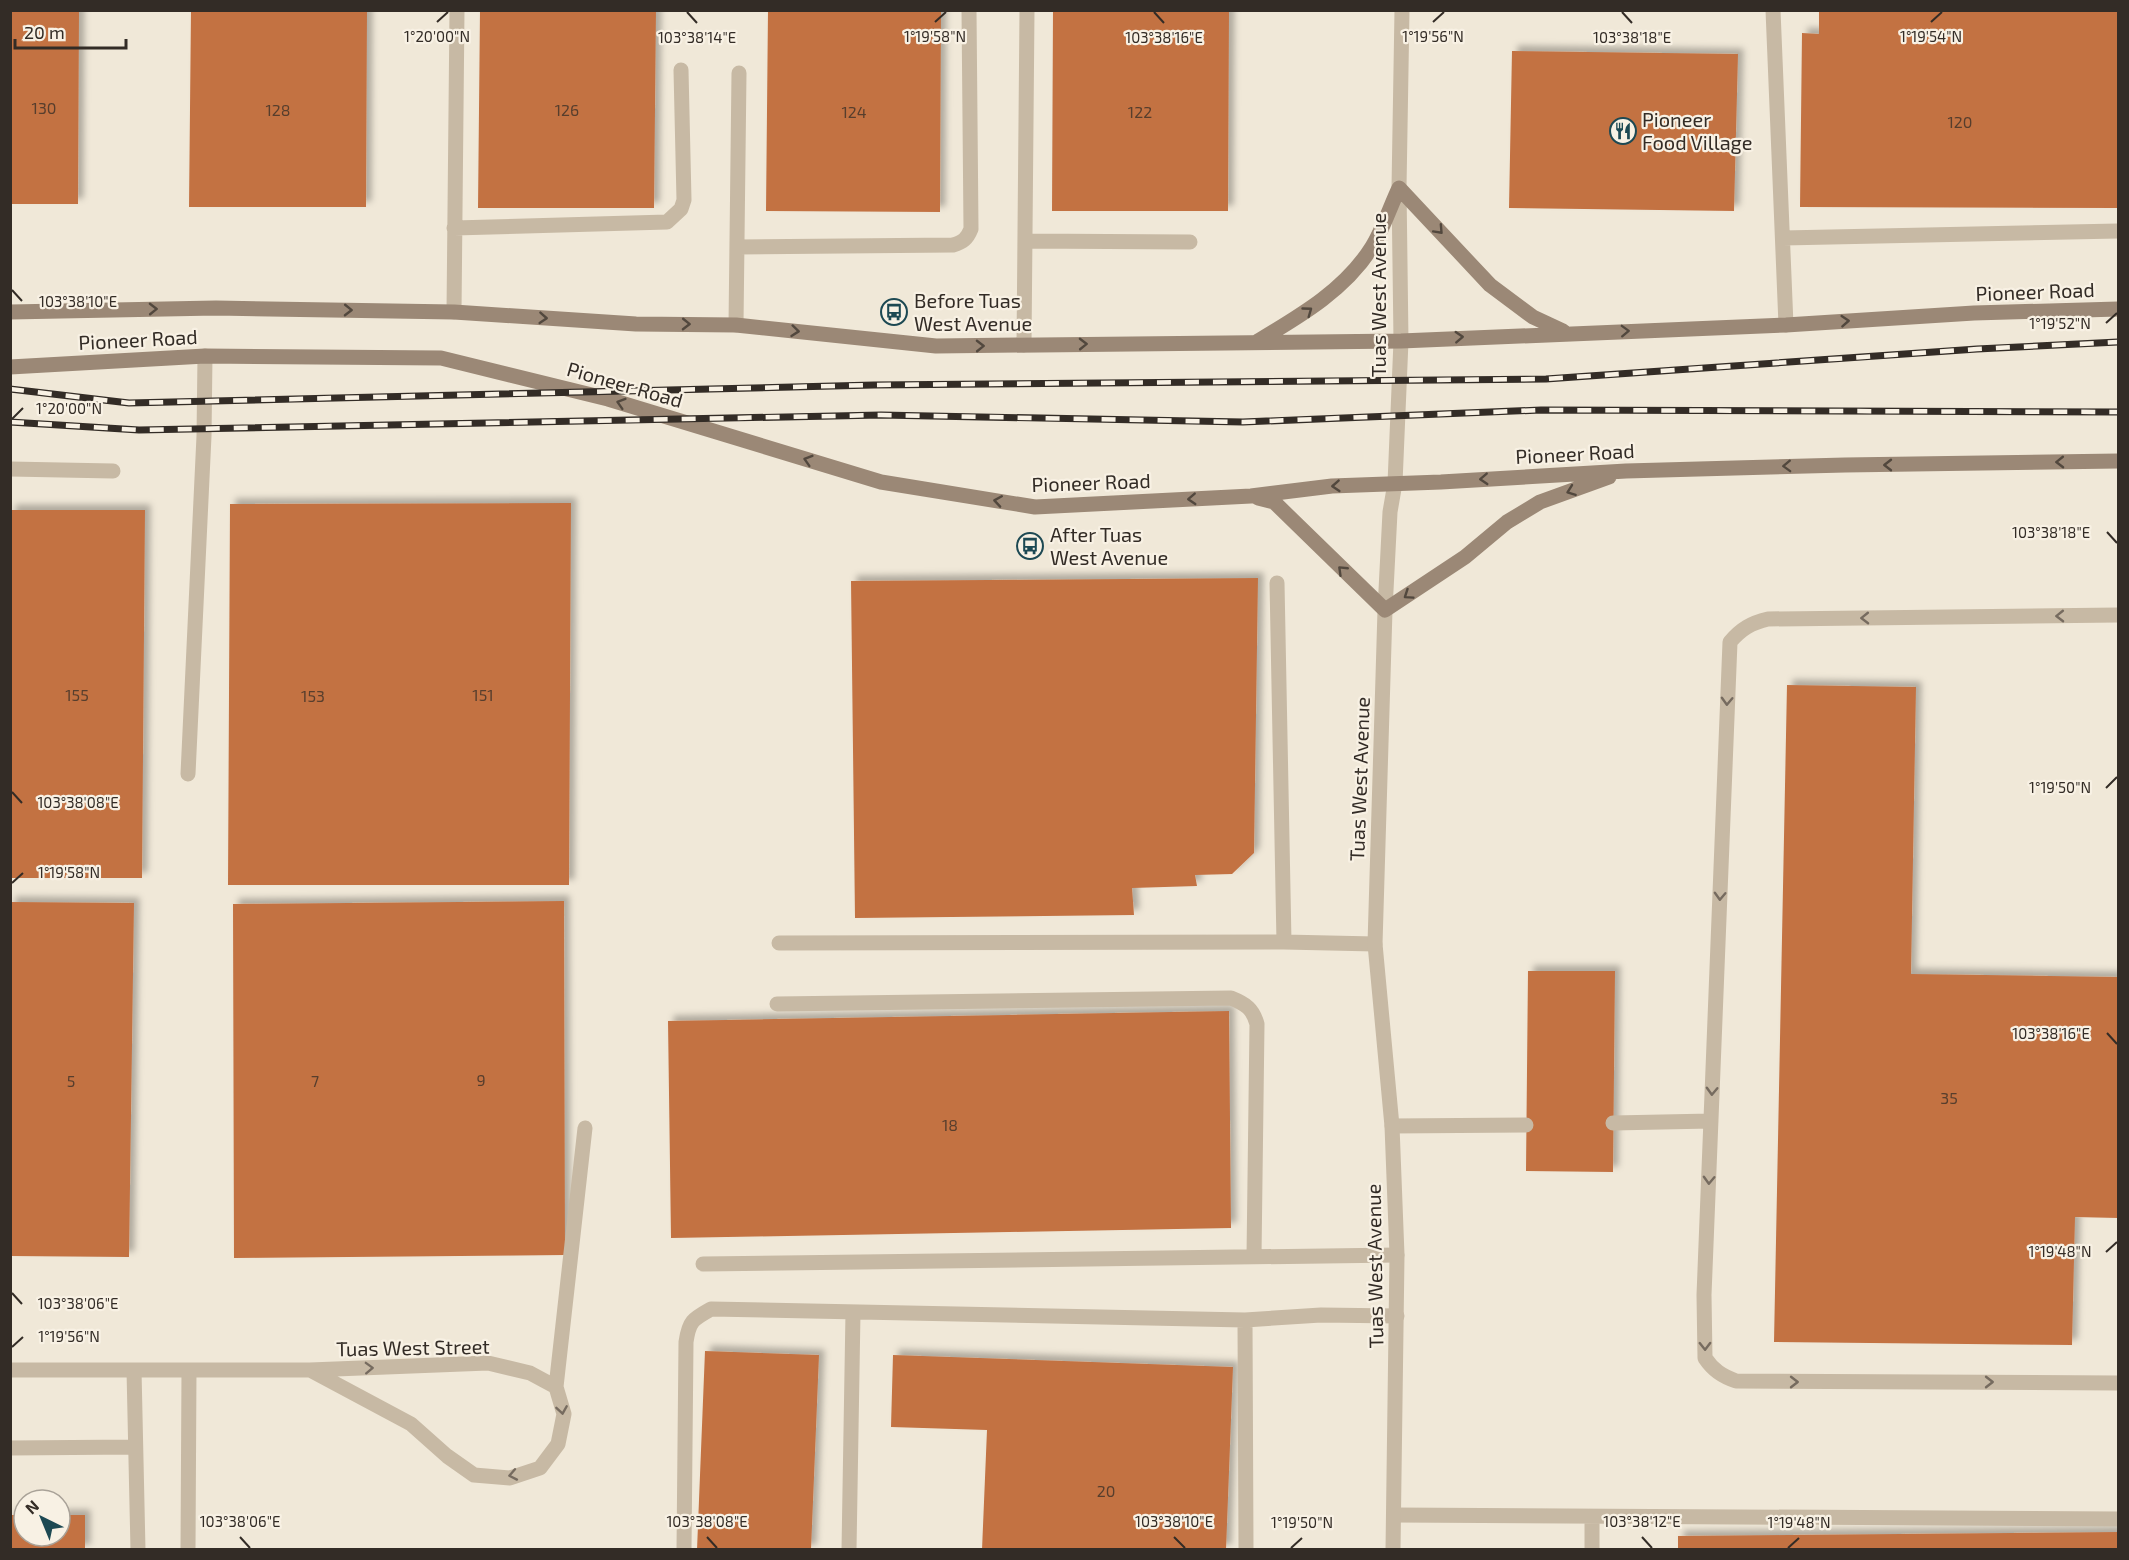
<svg xmlns="http://www.w3.org/2000/svg" width="2129" height="1560" font-family="'Exo 2',sans-serif">
<style>
.building{fill:#c37243;filter:url(#shadow)}
.lines{fill:none;stroke-linecap:round;stroke-linejoin:round}
.lane{stroke:#c7b9a4;stroke-width:15}
.street{stroke:#c7b9a4;stroke-width:15}
.secondary{stroke:#9b8876;stroke-width:15}
.rail-casing{stroke:#332c26;stroke-width:7}
.rail{stroke:#f8f1e4;stroke-width:4.5;stroke-dasharray:14;stroke-linecap:butt}
.oneway{stroke:#52483e}
.oneway2{stroke:#766b5f}
.ticks{fill:none;stroke:#332c26;stroke-width:2}
.labels{text-anchor:middle;dominant-baseline:central;stroke-width:4.5;stroke-linejoin:round;paint-order:stroke}
.number-label{font-size:16px;fill:#573e2d}
.poi-label{font-size:20px;fill:#332c26;stroke:#f8f1e4;text-anchor:start}
.street-label{font-size:20px;fill:#332c26;stroke:#f8f1e4}
.ticks-label{font-size:15px;text-anchor:middle;fill:#332c26;stroke:#f8f1e4;stroke-width:4.5;stroke-linejoin:round;paint-order:stroke}
</style>
<defs>
<filter id="shadow"><feDropShadow dx="5.5" dy="-5.5" stdDeviation="3" flood-color="#0004"/></filter>
</defs>
<rect width="100%" height="100%" fill="#f0e8d8"/>
<path class="building" d="M10,10H79L78,204H10Z
M191,10H367L366,207H189Z
M480,10H656L654,208H478Z
M768,10H941L940,212L766,211Z
M1053,10H1229L1228,211H1052Z
M1819,10H2118V208L1800,207L1802,33L1819,34Z
M1512,51L1738,54L1734,211L1509,208Z
M571,503L569,885H228L230,504Z
M10,510H145L142,878H10Z
M1258,578L1254,853L1232,874L1195,875L1197,886L1132,888L1134,915L855,918L851,581Z
M1787,685L1916,687L1911,974L2118,977V1218L2075,1217L2072,1345L1774,1342Z
M564,901L565,1255L234,1258L233,904Z
M10,902L134,903L129,1257L10,1256Z
M1528,971H1615L1613,1172L1526,1171Z
M1229,1011L1231,1228L671,1238L668,1021Z
M705,1351L819,1355L811,1550H697Z
M893,1355L1233,1367L1226,1550H982L987,1430L891,1427Z
M10,1515H24V1536H60V1515H85V1550H10Z
M2118,1532V1550H1678V1536Z"/>
<g class="lines">
<path class="lane" d="M1773,10L1786,325
M454,228L667,222L681,209L684,200L681,70
M1783,238L2118,231
M1025,241L1190,242
M738,247L953,245C963,242 967,239 971,229L969,10
M454,312L457,10
M736,325L739,73
M1024,345L1027,10
M10,469L113,471
M1277,583L1284,942
M2118,615L1768,619C1751,623 1741,629 1730,642L1704,1295L1705,1358C1713,1370 1722,1376 1736,1381L2118,1383
M188,774L204,436L205,356
M779,943L1284,942L1375,944
M777,1004L1231,998C1246,1004 1253,1009 1257,1024L1254,1256
M1613,1123L1711,1121
M1392,1126L1526,1125
M703,1264L1397,1255
M1245,1320L1246,1550
M10,1370H310L488,1363L530,1373L556,1387L564,1414L558,1444L540,1468L510,1478L474,1475L447,1456L411,1424L310,1370
M134,1370L138,1550
M556,1387L585,1128
M10,1448L135,1447
M1394,1515L2118,1519
M188,1550L189,1370
M684,1550L686,1342C689,1321 693,1319 711,1309L1245,1320L1321,1315L1397,1316
M849,1550L853,1312
M1592,1550V1517"/>
<path class="street" d="M1393,1550L1397,1255L1392,1126L1375,944L1385,610L1390,512L1395,483L1401,341L1399,188L1402,10"/>
<path class="secondary" d="M10,312L216,308L454,312L636,324L736,325L936,346L1401,341L1786,325L1974,313L2118,309
M1258,341C1300,316 1345,290 1372,247C1383,229 1390,207 1399,188L1490,285L1533,317L1563,331
M10,367L205,356L441,358L608,399L881,482L1035,507L1251,496L1332,486L1441,482L1626,471L1845,465L2118,461
M1258,498L1274,502L1385,610L1465,557L1507,522L1540,502L1609,477"/>
<defs>
<path id="rail" d="M10,389L129,403L874,385L1546,379L1977,349L2118,342
M10,422L139,430L881,415L1243,422L1541,410L2118,412"/>
</defs>
<use href="#rail" class="rail-casing"/>
<use href="#rail" class="rail"/>
</g>
<defs><path id="oneway-chevron" d="M-2-3.5L2.5 0L-2 3.5" fill="none" stroke-width="1.6" stroke-linecap="round" stroke-linejoin="round" transform="scale(1.5)"/></defs>
<g class="oneway">
<use href="#oneway-chevron" transform="translate(1439 230) rotate(47)"/>
<use href="#oneway-chevron" transform="translate(153 309) rotate(-1)"/>
<use href="#oneway-chevron" transform="translate(348 310) rotate(1)"/>
<use href="#oneway-chevron" transform="translate(1308 311) rotate(-36)"/>
<use href="#oneway-chevron" transform="translate(543 318) rotate(4)"/>
<use href="#oneway-chevron" transform="translate(1845 321) rotate(-4)"/>
<use href="#oneway-chevron" transform="translate(686 324) rotate(1)"/>
<use href="#oneway-chevron" transform="translate(795 331) rotate(6)"/>
<use href="#oneway-chevron" transform="translate(1625 331) rotate(-2)"/>
<use href="#oneway-chevron" transform="translate(1459 337) rotate(-3)"/>
<use href="#oneway-chevron" transform="translate(1083 344) rotate(-1)"/>
<use href="#oneway-chevron" transform="translate(980 346) rotate(-1)"/>
<use href="#oneway-chevron" transform="translate(621 403) rotate(-163)"/>
<use href="#oneway-chevron" transform="translate(808 460) rotate(-163)"/>
<use href="#oneway-chevron" transform="translate(2060 462) rotate(179)"/>
<use href="#oneway-chevron" transform="translate(1888 465) rotate(-180)"/>
<use href="#oneway-chevron" transform="translate(1787 466) rotate(178)"/>
<use href="#oneway-chevron" transform="translate(1484 479) rotate(177)"/>
<use href="#oneway-chevron" transform="translate(1336 486) rotate(176)"/>
<use href="#oneway-chevron" transform="translate(1571 491) rotate(160)"/>
<use href="#oneway-chevron" transform="translate(1192 499) rotate(177)"/>
<use href="#oneway-chevron" transform="translate(998 501) rotate(-171)"/>
<use href="#oneway-chevron" transform="translate(1342 570) rotate(-136)"/>
<use href="#oneway-chevron" transform="translate(1408 595) rotate(146)"/>
</g>
<g class="oneway2">
<use href="#oneway-chevron" transform="translate(2060 616) rotate(179)"/>
<use href="#oneway-chevron" transform="translate(1865 618) rotate(179)"/>
<use href="#oneway-chevron" transform="translate(1727 701) rotate(92)"/>
<use href="#oneway-chevron" transform="translate(1720 896) rotate(92)"/>
<use href="#oneway-chevron" transform="translate(1712 1091) rotate(92)"/>
<use href="#oneway-chevron" transform="translate(1709 1180) rotate(92)"/>
<use href="#oneway-chevron" transform="translate(1705 1346) rotate(89)"/>
<use href="#oneway-chevron" transform="translate(369 1368) rotate(-2)"/>
<use href="#oneway-chevron" transform="translate(1794 1382)"/>
<use href="#oneway-chevron" transform="translate(1989 1382)"/>
<use href="#oneway-chevron" transform="translate(562 1410) rotate(81)"/>
<use href="#oneway-chevron" transform="translate(513 1475) rotate(169)"/>
</g>
<path class="ticks" d="M687,12L697,23M1154,12L1164,23M1622,12L1632,23M437,22L448,12M935,22L946,12M1433,22L1444,12M1931,22L1942,12M12,290L22,301M2106,323L2117,313M12,419L23,408M2107,532L2117,543M2106,788L2117,777M12,792L22,803M12,883L23,873M2107,1033L2117,1044M2106,1252L2117,1242M12,1293L22,1304M12,1347L23,1337M240,1537L250,1548M707,1537L717,1548M1174,1537L1185,1548M1642,1537L1652,1548M1291,1548L1302,1538M1788,1548L1799,1538"/>
<defs>
<symbol id="restaurant-ring" viewBox="-11 -11 22 22"><circle r="9.5" fill="#f8f1e4" stroke="#1d4953" stroke-width="1.5"/><path d="M-5-6h1v4h1v-4h1v4h1v-4h1v5L-1.5 .5V6h-2V.5L-5-1ZM5-6V6H3V1.5H1.5Q1.5-4 5-6Z" fill="#1d4953"/></symbol>
<symbol id="bus-ring" viewBox="-11 -11 22 22"><circle r="9.5" fill="#f8f1e4" stroke="#1d4953" stroke-width="1.5"/><path d="M-5-6H5V4H4V6H2V4H-2V6H-4V4H-5ZM-3.5-4V0h7V-4ZM-3.5 1.2v1.5H-2V1.2ZM2 1.2v1.5H3.5V1.2Z" fill="#1d4953"/></symbol>
</defs>
<g fill-rule="evenodd">
<use href="#restaurant-ring" x="1608" y="116" width="30" height="30"/>
<use href="#bus-ring" x="879" y="297" width="30" height="30"/>
<use href="#bus-ring" x="1015" y="531" width="30" height="30"/>
</g>
<g class="labels">
<g class="number-label">
<text x="44" y="107">130</text>
<text x="278" y="109">128</text>
<text x="567" y="109">126</text>
<text x="854" y="111">124</text>
<text x="1140" y="111">122</text>
<text x="1960" y="121">120</text>
<text x="77" y="694">155</text>
<text x="483" y="694">151</text>
<text x="313" y="695">153</text>
<text x="481" y="1079">9</text>
<text x="71" y="1080">5</text>
<text x="315" y="1080">7</text>
<text x="1949" y="1097">35</text>
<text x="950" y="1124">18</text>
<text x="1106" y="1490">20</text>
</g>
<g class="poi-label">
<text x="1642" y="119">Pioneer<tspan x="1642" dy="23">Food Village</tspan></text>
<text x="914" y="300">Before Tuas<tspan x="914" dy="23">West Avenue</tspan></text>
<text x="1050" y="534">After Tuas<tspan x="1050" dy="23">West Avenue</tspan></text>
</g>
<g class="street-label">
<text transform="translate(2035 291) rotate(-2)">Pioneer Road</text>
<text transform="translate(1378 295) rotate(-90)">Tuas West Avenue</text>
<text transform="translate(138 339) rotate(-3)">Pioneer Road</text>
<text transform="translate(625 384) rotate(16)">Pioneer Road</text>
<text transform="translate(1575 453) rotate(-3)">Pioneer Road</text>
<text transform="translate(1091 482) rotate(-2)">Pioneer Road</text>
<text transform="translate(1359 779) rotate(-88)">Tuas West Avenue</text>
<text transform="translate(1374 1266) rotate(-91)">Tuas West Avenue</text>
<text transform="translate(413 1347) rotate(-1)">Tuas West Street</text>
</g>
</g>
<g class="ticks-label">
<text x="437" y="42">1°20'00"N</text>
<text x="935" y="42">1°19'58"N</text>
<text x="1433" y="42">1°19'56"N</text>
<text x="1931" y="42">1°19'54"N</text>
<text x="697" y="43">103°38'14"E</text>
<text x="1164" y="43">103°38'16"E</text>
<text x="1632" y="43">103°38'18"E</text>
<text x="78" y="307">103°38'10"E</text>
<text x="2060" y="329">1°19'52"N</text>
<text x="69" y="414">1°20'00"N</text>
<text x="2051" y="538">103°38'18"E</text>
<text x="2060" y="793">1°19'50"N</text>
<text x="78" y="808">103°38'08"E</text>
<text x="69" y="878">1°19'58"N</text>
<text x="2051" y="1039">103°38'16"E</text>
<text x="2060" y="1257">1°19'48"N</text>
<text x="78" y="1309">103°38'06"E</text>
<text x="69" y="1342">1°19'56"N</text>
<text x="240" y="1527">103°38'06"E</text>
<text x="707" y="1527">103°38'08"E</text>
<text x="1174" y="1527">103°38'10"E</text>
<text x="1642" y="1527">103°38'12"E</text>
<text x="1302" y="1528">1°19'50"N</text>
<text x="1799" y="1528">1°19'48"N</text>
</g>
<rect width="2129" height="1560" fill="none" stroke="#332c26" stroke-width="24"/>
<g transform="translate(42 1518) rotate(317)"><circle r="28" fill="#f8f1e4" stroke="#a9a298" stroke-width="1.5"/>
<path d="M0-4.5L10 22L0 15L-10 22Z" fill="#1d4953"/>
<text y="-9" font-size="16" font-weight="bold" text-anchor="middle" fill="#332c26">N</text>
</g>
<path d="M15 39v9h111v-9" fill="none" stroke="#332c26" stroke-width="3"/>
<text x="24" y="39" font-size="18" fill="#332c26" stroke="#f8f1e4" stroke-width="4.5" paint-order="stroke">20 m</text>
</svg>
